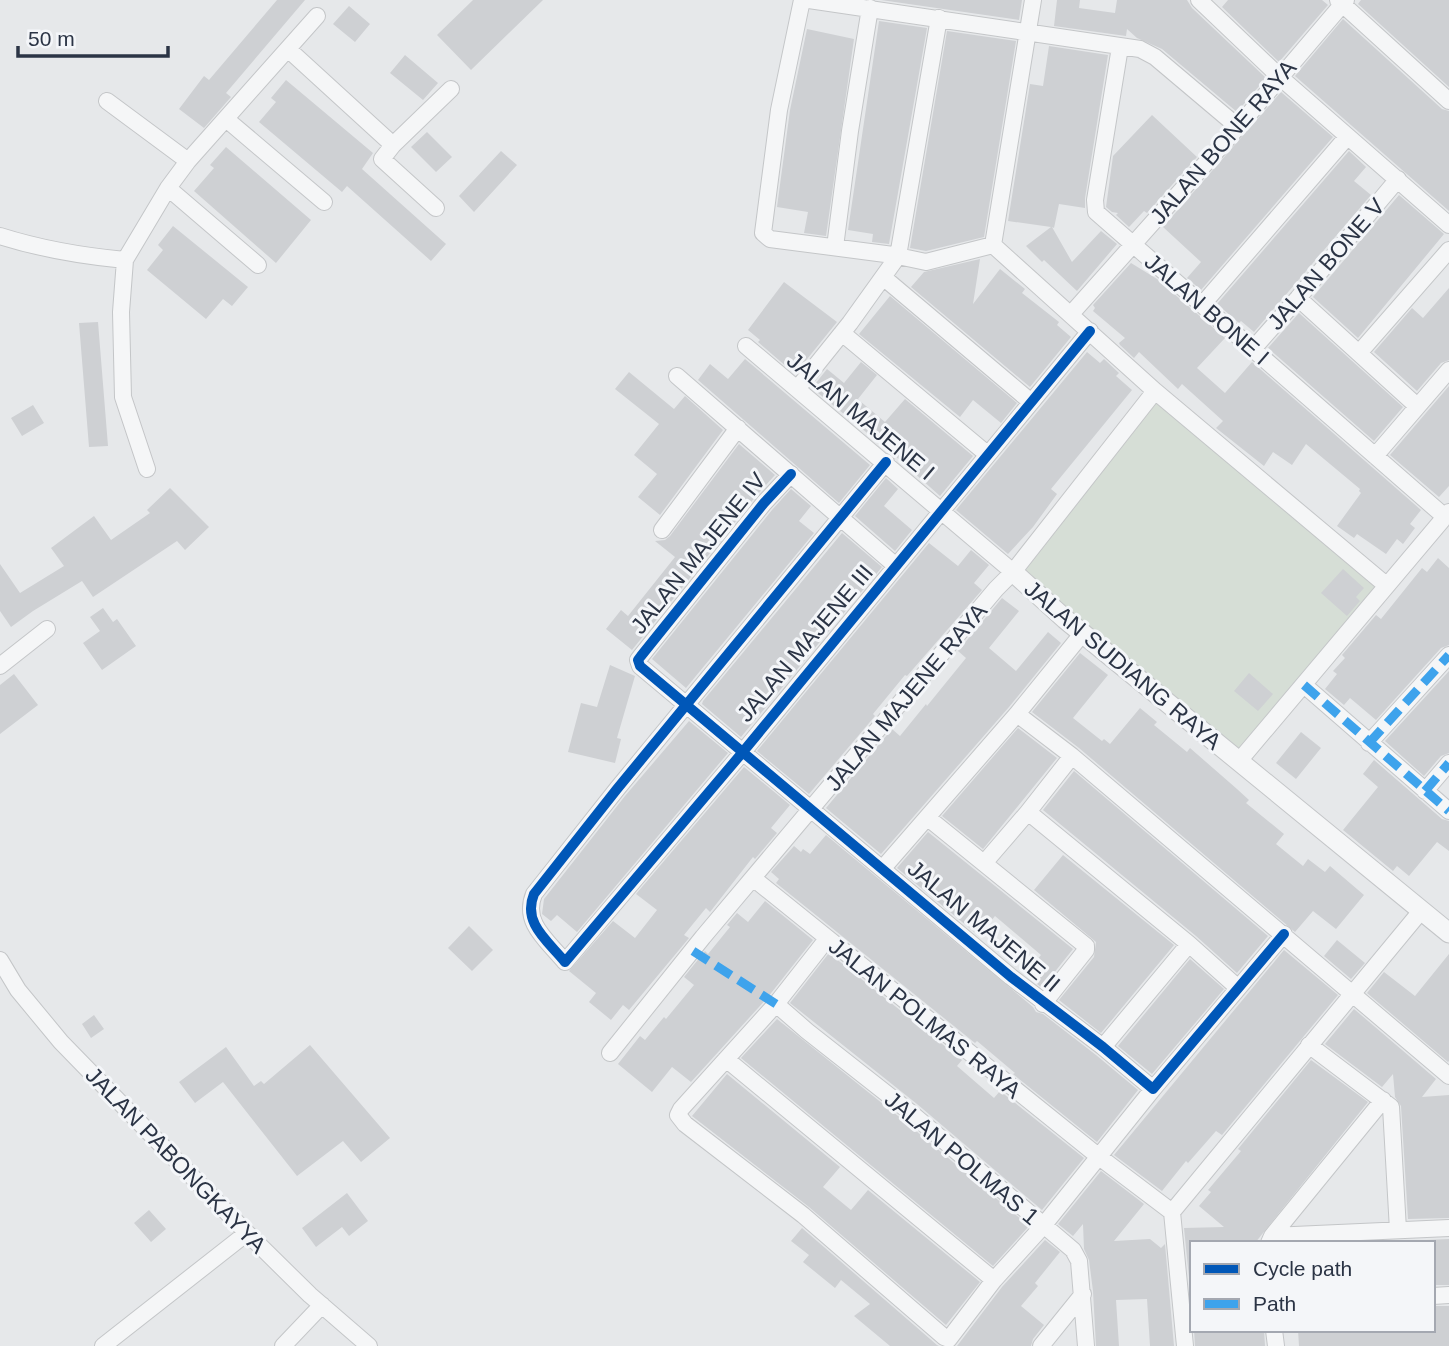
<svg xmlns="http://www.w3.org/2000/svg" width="1449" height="1346" font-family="Helvetica,sans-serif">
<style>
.green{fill:#d6ded6}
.building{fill:#ced0d3}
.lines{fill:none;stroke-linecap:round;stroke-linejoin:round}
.minor-casing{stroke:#c4c6c8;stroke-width:18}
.tertiary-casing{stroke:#c4c6c8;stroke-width:21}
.minor{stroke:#f5f6f7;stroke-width:16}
.tertiary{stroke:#f5f6f7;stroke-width:19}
.quiet{stroke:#3ea3ec;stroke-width:9;stroke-dasharray:18 9;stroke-linecap:butt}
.cycleway-casing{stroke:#f4f6f9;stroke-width:15}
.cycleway{stroke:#0057b8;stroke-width:10}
.labels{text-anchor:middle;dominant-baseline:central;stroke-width:6;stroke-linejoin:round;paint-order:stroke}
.street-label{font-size:23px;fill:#2b3445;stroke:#f4f6f9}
</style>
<rect width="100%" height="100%" fill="#e6e8ea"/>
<path class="green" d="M1155,391L1386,585L1239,761L1013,572Z"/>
<path class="building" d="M277,0H305L226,93L231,97L204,128L179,109L204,76L209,80Z
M473,0H543L471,70L437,35Z
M881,0H1022L1019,20Z
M1057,0H1080L1079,8L1115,13L1117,0H1187L1192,8L1266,78L1237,112L1162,49L1137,38L1127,29L1126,36L1054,26Z
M1228,0H1322L1328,5L1279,62L1222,7Z
M1361,0H1449V87L1358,4Z
M349,6L370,24L355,42L333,24Z
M1343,19L1442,109L1449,111V211L1295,76Z
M879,21L927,28L889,244L872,242L873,234L848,230Z
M807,29L854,39L826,236L804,233L808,212L777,207L790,110Z
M947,31L1016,41L984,237L926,251L910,248Z
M1049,46L1108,55L1085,198V208L1059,204L1054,228L1052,227L1072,262L1101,231L1117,244L1077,291L1044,260L1042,262L1026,246L1051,227L1008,221L1030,84L1043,86Z
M405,55L438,83L423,100L390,73Z
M286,80L373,153L362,169L446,244L431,261L347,186L342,192L259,122L276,102L271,98Z
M1281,92L1333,137L1201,290L1187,278L1201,262L1163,227Z
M1152,115L1197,157L1147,213L1144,211L1129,227L1116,215L1118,213L1112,212L1106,207L1113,156Z
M427,132L452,157L436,172L411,147Z
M226,147L311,220L276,263L194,191L214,168L210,165Z
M501,151L517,165L474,212L459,196Z
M1349,151L1366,167L1354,181L1371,195L1254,332L1241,321L1239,323L1217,304Z
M1399,195L1444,234L1358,338L1313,297Z
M173,226L248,287L232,306L223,299L206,319L147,270L163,250L158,245Z
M980,259L973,304L1000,269L1025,289L1022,293L1059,322L1057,325L1071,337L1030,387L911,287L924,272Z
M1131,263L1157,279L1225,338L1197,368L1225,393L1252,362L1421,510L1410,524L1415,528L1403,544L1397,539L1386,554L1357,534L1354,538L1337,526L1361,493L1359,491L1360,489L1306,444L1292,465L1273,452L1264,466L1216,428L1223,421L1182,384L1178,389L1139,352L1134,358L1120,345L1119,343L1125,338L1093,311L1095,308L1093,305Z
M784,282L837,322L795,374L758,342L760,340L748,330Z
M1449,288V360L1441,363L1417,391L1374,352L1412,308L1423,318Z
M890,296L1017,403L1001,423L973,400L960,417L859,334Z
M1299,313L1403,407L1374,441L1268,348Z
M98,322L108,446L89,447L79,323Z
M1087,352L1100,363L1104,359L1119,373L1116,376L1132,390L1051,489L1057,494L1033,527L1008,554L956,510Z
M745,359L870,465L839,503L698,380L710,364L728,379Z
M861,362L877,375L858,399L860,401L885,422L905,399L973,456L940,496L893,454L812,388L827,369L844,383Z
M629,372L674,409L685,396L723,430L660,515L638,497L657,474L634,455L659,424L615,389Z
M1449,386V486L1439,497L1390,455Z
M33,405L44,423L22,436L11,418Z
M739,444L775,475L756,496L632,650L606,629L621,610L628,616L675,557L655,541L665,540L670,536Z
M886,478L898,489L884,506L912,530L895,551L855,516Z
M170,488L209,527L185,550L177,541L93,597L82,581L33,611L11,627L0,611V564L20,593L64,566L51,548L94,516L111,540L150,513L147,510Z
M791,489L811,506L799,521L814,533L686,688L652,659L772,510Z
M842,533L882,567L741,737L702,704L703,701Z
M929,543L958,566L971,550L989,565L974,583L982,590L907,676L905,675L873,714L875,716L809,794L757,751Z
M1438,558L1449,568V645L1441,648L1376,720L1350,698L1344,705L1325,689L1337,674L1333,671L1345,658L1342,655L1376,615L1381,619L1422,568L1427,572Z
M1343,569L1364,588L1356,597L1360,601L1347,616L1321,593Z
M1002,598L1019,611L989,648L1016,671L1048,632L1061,643L1009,707L881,854L826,808L892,729L900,736L926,704L927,706L966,658L958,651Z
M103,608L113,622L117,619L136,646L102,670L83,643L100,631L90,617Z
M1080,653L1108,675L1073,718L1102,741L1104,739L1110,744L1140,708L1157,722L1154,725L1187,752L1190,748L1237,789L1249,800L1246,803L1284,834L1276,844L1303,866L1308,859L1325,872L1330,866L1364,895L1336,929L1313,911L1295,932L1079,748L1032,712Z
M610,665L635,676L617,738L621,739L615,763L568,752L581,703L597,707Z
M1449,671V753L1441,756L1424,776L1385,741Z
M1249,673L1273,694L1258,711L1234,691Z
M14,674L38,705L0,734V685Z
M689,721L728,753L577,932L557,915L551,921L542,914L544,899L625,796Z
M1018,728L1057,758L983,849L942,816Z
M1301,732L1321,748L1296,779L1276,763Z
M1374,760L1442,819L1449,821V851L1437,842L1409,876L1397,866L1393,871L1343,830L1378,787L1363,774Z
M744,767L790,805L771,828L777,833L755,859L753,857L710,912L706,908L684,935L689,938L629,1010L623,1005L611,1020L589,1002L596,993L569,971L613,921L635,938L657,910L636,894Z
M1074,771L1268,936L1237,973L1196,936L1043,810Z
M928,832L1073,949L1042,988L1025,974L1041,955L995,916L979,936L897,868Z
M826,835L1033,1007L1036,1012L1043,1014L1096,1055L1138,1090L1097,1142L1013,1074L1015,1073L977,1041L975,1043L776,883L779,879L771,872L794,846L801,852L803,849L810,854Z
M1063,855L1174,945L1101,1033L1059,1000L1094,957L1096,942L1034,890Z
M765,901L813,940L768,997L691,1082L672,1067L652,1092L618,1064L640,1036L645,1040L664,1017L666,1019L694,985L684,977L705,951L708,954L730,927L727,925L737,913L748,922Z
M469,926L493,950L472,971L448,948Z
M1337,940L1365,963L1351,979L1324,956Z
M1284,950L1338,995L1222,1135L1216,1131L1188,1163L1186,1161L1162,1191L1114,1155Z
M829,953L962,1060L957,1066L994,1098L1000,1091L1084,1158L1042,1210L917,1104L790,1003Z
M1449,954V1061L1448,1062L1367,993L1384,972L1415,996Z
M1190,959L1224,989L1152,1074L1118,1046Z
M1354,1009L1436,1079L1422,1097L1449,1095V1218L1408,1219L1401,1106L1395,1097L1393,1074L1382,1087L1325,1044Z
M94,1015L104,1029L91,1038L82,1024Z
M777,1019L903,1120L1029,1226L993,1266L741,1058Z
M310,1045L390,1138L361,1162L343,1141L297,1176L223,1082L195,1103L179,1082L226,1047L254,1086L261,1081L264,1084Z
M1311,1060L1368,1102L1255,1243H1192V1307L1184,1228L1224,1227L1199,1206L1211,1192L1208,1190L1241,1151L1238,1149Z
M727,1074L840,1167L823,1187L851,1210L868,1190L980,1282L946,1325L809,1207L692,1116Z
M1101,1171L1144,1204L1114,1241L1150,1239L1161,1248L1165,1244L1174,1346H1150L1147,1299L1116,1300L1119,1346H1096L1093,1291L1089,1260L1084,1249L1083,1224L1073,1236L1058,1224Z
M347,1193L368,1221L349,1236L342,1227L316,1247L302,1228Z
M149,1210L166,1229L151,1242L134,1223Z
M802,1228L937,1345L939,1346H890L854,1316L870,1304L841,1280L835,1288L803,1262L809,1255L791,1241Z
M1449,1239V1285H1433V1243H1404V1241Z
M1045,1240L1060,1252L1035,1283L1038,1286L1021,1306L1044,1325L1033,1339L1031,1346H957L1002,1287Z
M1433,1306H1449V1346H1299L1298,1330H1433Z
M1194,1330H1264L1265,1346H1195Z"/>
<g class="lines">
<defs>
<path id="minor" d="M802,0L779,110L763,233L770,239L893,255L926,262L993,245
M809,0L1140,49L1155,57L1238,127
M1199,0L1281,78L1449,225
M1338,0L1449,101
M1120,47L1095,200L1096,212L1445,517
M289,50L393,145L382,159L436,208
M107,101L188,161
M226,119L324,202
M393,145L451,89
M168,188L258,265
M0,236C41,249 82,256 125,260
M993,245L1155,391L1386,585
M993,245L1033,0
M835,247L850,131L870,8
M883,277L1030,401
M1298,298L1417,406
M1202,305L1347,137
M1071,314L1238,127L1346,0
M842,333L987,454
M746,346L1013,572
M1253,349L1298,298L1398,179
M1359,353L1449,250
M677,376L896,566
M797,389L850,323L898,256L939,18
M1375,456L1449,370
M886,462L617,789L534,894C522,923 548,941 565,962L742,753L1090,331
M147,469L123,397L121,312L125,260L168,188L188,161L317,16
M791,474L764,503L641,656L638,660L640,666L1011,977L1103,1047L1153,1089L1284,934
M662,530L738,428
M1082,634L1017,714L1072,756L1449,1076
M0,666L47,629
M1304,685L1449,811
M1369,743L1449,655
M1239,761L1449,512
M1425,791L1449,763
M1028,812L1072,756
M928,818L1086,946V950L1043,1004
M985,862L1028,812L1189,944
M883,868L1017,714
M753,878L1098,1156L1172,1212
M827,939L776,1004L681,1109L678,1115L685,1124L803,1215L944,1337L949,1339L994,1280
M0,960L18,990L61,1042L247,1233L310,1295L369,1346
M776,1004L807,1031L910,1112L1073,1250L1079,1261L1086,1346
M1309,1045L1391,1107L1398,1230
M1103,1047L1189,944L1237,987
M610,1053L703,937L996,589L1013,572L1155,391
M726,1059L994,1280L1043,1226L1153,1089
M1172,1212L1421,911
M1172,1212L1185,1346
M1272,1236L1449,1228
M1269,1243L1272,1236L1383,1100
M1433,1296L1449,1295
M1274,1330L1276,1346
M103,1346L247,1233
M283,1346L322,1305
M1041,1346L1083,1294"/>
<path id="tertiary" d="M1013,572L1065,619L1449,933"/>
</defs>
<use href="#minor" class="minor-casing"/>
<use href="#tertiary" class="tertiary-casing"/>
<use href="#minor" class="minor"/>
<use href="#tertiary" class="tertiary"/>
<path class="quiet" d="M1304,685L1449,811
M1369,743L1449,655
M1425,791L1449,763
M693,951L776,1004"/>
<defs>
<path id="cycleway" d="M886,462L617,789L534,894C522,923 548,941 565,962L742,753L1090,331
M791,474L764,503L641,656L638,660L640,666L1011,977L1103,1047L1153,1089L1284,934"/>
</defs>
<use href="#cycleway" class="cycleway-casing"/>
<use href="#cycleway" class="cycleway"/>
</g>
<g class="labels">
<g class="street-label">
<text transform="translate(1223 142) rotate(-49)">JALAN BONE RAYA</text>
<text transform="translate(1326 264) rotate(-49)">JALAN BONE V</text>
<text transform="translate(1207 309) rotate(41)">JALAN BONE I</text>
<text transform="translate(861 416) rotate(40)">JALAN MAJENE I</text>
<text transform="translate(698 553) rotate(-51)">JALAN MAJENE IV</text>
<text transform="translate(805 643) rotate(-50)">JALAN MAJENE III</text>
<text transform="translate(1123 665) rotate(40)">JALAN SUDIANG RAYA</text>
<text transform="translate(906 697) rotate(-50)">JALAN MAJENE RAYA</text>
<text transform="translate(984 926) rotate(40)">JALAN MAJENE II</text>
<text transform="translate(925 1018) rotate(39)">JALAN POLMAS RAYA</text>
<text transform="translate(962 1158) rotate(40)">JALAN POLMAS 1</text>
<text transform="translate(176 1160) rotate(46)">JALAN PABONGKAYYA</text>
</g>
</g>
<rect x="1190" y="1241" width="245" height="91" fill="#f4f6f9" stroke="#a4a8b1" stroke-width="2"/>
<rect x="1204" y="1264" width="35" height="10" fill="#0057b8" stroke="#a4a8b1" stroke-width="2"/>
<text x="1253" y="1276" font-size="21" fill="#2b3445">Cycle path</text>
<rect x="1204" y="1299" width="35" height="10" fill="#3ea3ec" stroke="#a4a8b1" stroke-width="2"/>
<text x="1253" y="1311" font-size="21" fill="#2b3445">Path</text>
<path d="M18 46v10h150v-10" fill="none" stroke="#2b3445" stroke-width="3.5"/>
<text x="28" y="46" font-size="21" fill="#2b3445" stroke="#f4f6f9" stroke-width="5" paint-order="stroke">50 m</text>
</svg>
